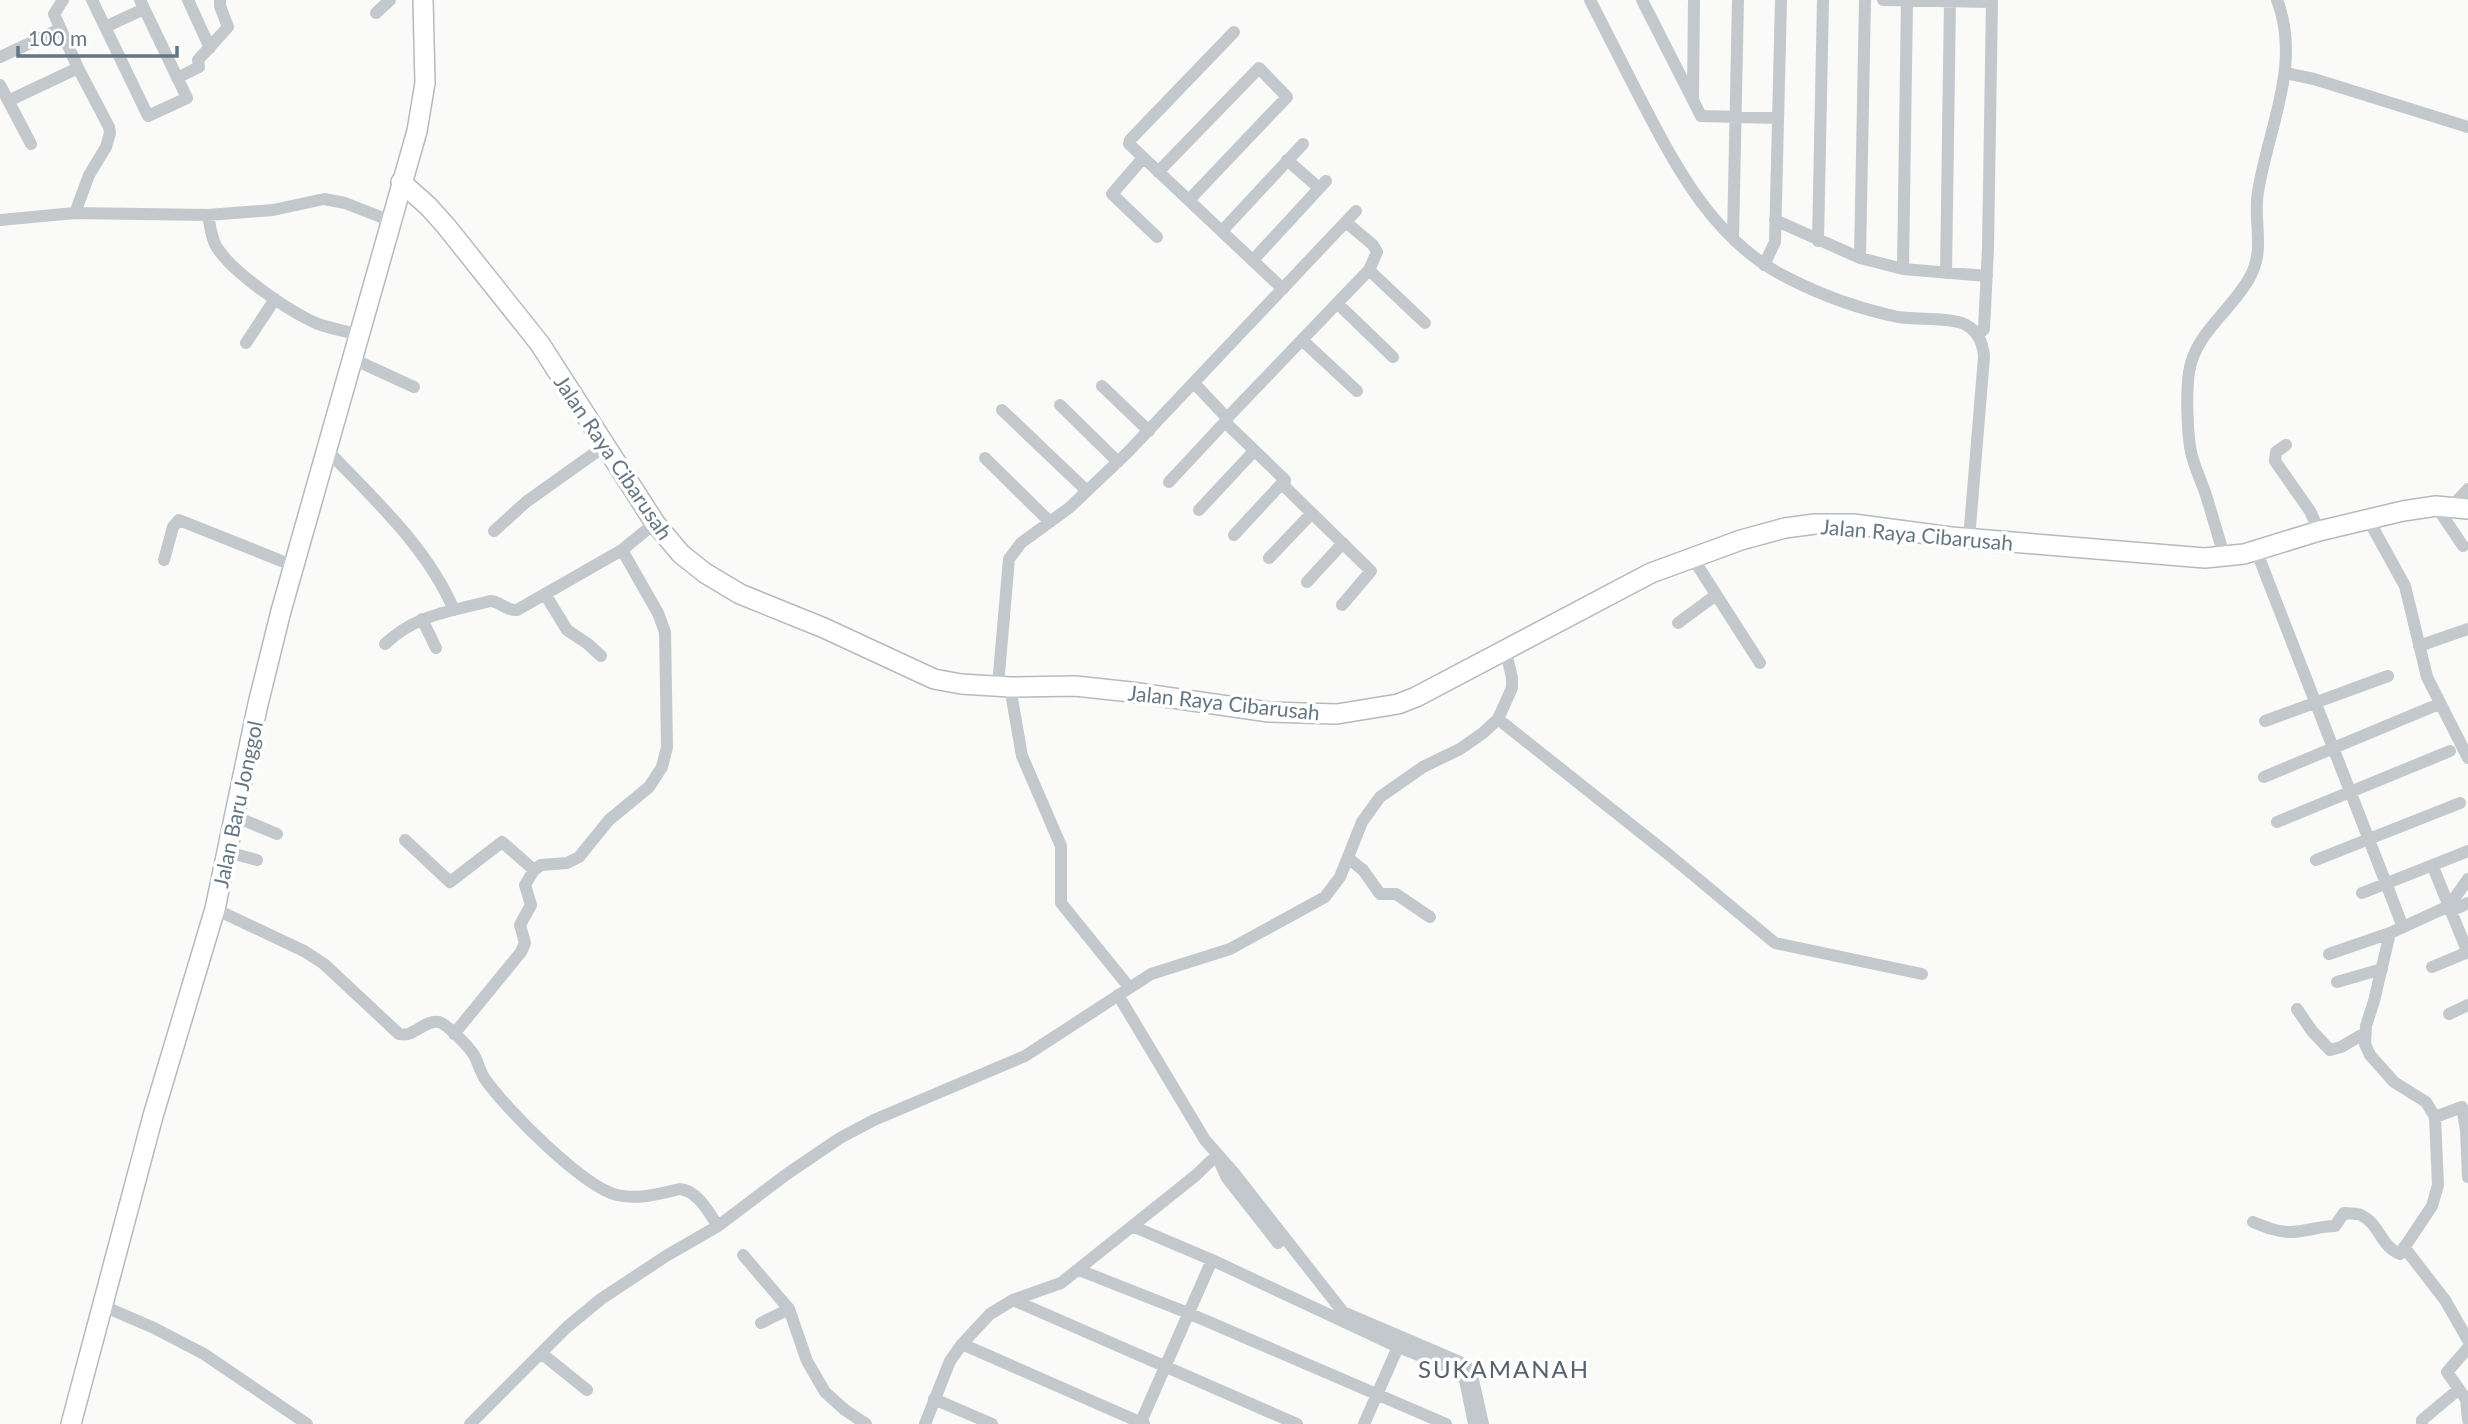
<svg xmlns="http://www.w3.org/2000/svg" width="2468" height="1424" font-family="Lato,sans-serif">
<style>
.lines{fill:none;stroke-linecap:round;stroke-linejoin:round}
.primary-casing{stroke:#b5babe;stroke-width:22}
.street{stroke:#c3c8cc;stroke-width:12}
.primary{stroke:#fff;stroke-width:19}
.labels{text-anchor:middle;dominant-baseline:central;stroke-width:7;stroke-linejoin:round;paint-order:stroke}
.street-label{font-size:21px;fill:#657683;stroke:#fff}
.quarter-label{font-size:24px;letter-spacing:2px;fill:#57646e;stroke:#fff}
</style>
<rect width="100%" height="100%" fill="#fafaf8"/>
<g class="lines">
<defs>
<path id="primary" d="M401,182L428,206L446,226L540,344L655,523L681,554L705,573L740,594L824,628L934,679L961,684L1010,687L1075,686L1131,692L1269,712L1337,714L1398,704L1416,697L1651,573L1741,540L1785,528L1815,524H1853L1951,537L2205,558L2244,554L2319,531L2403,511L2436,506L2468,509
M71,1424L153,1116L215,909L258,704L281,611L417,131L425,83L423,0"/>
</defs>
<use href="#primary" class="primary-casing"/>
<path class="street" d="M63,0L54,14L78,68L109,127L110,133L106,147L89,175L75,213
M92,0L148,116L187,98L140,0
M188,0L210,48
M1590,0C1607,33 1624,67 1641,100C1677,169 1715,242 1788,278C1823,296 1860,309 1898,317C1917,320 1945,317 1962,323C1977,329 1983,342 1984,357L1969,539
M1642,0L1701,116L1778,118
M1883,0L1992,2
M376,13L390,0
M105,27L144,9
M1234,32L1130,140L1129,144L1283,289
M0,57L60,29
M2285,73L2314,79L2468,127
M177,78L199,67L198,60L228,27L220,6V0
M0,85L31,144
M1693,98L1694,0
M8,101L78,68
M1143,158L1112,194L1157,237
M1287,160L1319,188
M1158,172L1259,68L1287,97L1189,200
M208,215C210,225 211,237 216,246C231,272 290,312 318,324C332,329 346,331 360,335
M0,220L75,213L208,215L233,213L273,210L324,199L345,203L391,221
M1775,220L1860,258L1903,269L1987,276
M1222,231L1303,144
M1733,238L1738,0
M1818,241L1823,0
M1860,258L1865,0
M1253,260L1326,181
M1764,265L1775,242L1781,0
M1903,269L1907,0
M1369,270L1425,323
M1946,273L1950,1
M1337,303L1393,357
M1978,335L1984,329L1988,248L1992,0
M1302,340L1357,391
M246,343L275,299
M353,359L414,387
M1194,383L1227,418L1225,422L1285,480L1284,486L1371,571L1342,605
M1102,386L1149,431
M1060,405L1118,462
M1002,410L1087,491
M1227,418L1369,270L1377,252L1373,245L1347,223
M2286,445L2276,452L2275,461L2310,511L2319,531
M326,449C373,498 427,547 454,610
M985,458L1050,522
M1169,482L1225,422
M2436,506L2463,546
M2452,506L2468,489
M1199,510L1254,451
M2368,519L2405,586L2427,677L2468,758
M494,531L526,502L606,445
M1234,535L1285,480
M2256,550L2403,927
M1692,557L1760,663
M1269,558L1312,513
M2225,558C2218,536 2212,514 2205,492C2200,478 2194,466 2191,452C2187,431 2186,393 2189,372C2195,332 2234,309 2251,275C2265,248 2253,220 2258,192C2268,128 2302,64 2277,0
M164,560L173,527L179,520L294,566
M1307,582L1343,543
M545,594L567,630L588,644L601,656
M422,619L436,648
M1678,623L1716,595
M385,644C417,614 449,612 490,601C500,601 506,611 517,610L622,550L655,523
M2419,646L2468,629
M998,685L1009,559L1021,543L1069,508L1128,452L1356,211
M1010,687L1022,756L1061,846V903L1129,987
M1498,719L1668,854L1775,943L1922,974
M2265,721L2388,676
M2264,777L2439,704
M234,816L277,834
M2277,822L2450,751
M405,840L450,882L502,842L534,870
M227,852L257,860
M1348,858L1363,870L1380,894H1396L1430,917
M2316,860L2460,803
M2433,867L2468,953
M2362,893L2468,851
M215,909L304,951L324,964L399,1034C414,1038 425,1019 439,1022C447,1024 469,1047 474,1055C478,1062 480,1072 485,1079C505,1108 583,1187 617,1195C639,1200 658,1194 680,1189C698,1191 709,1213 718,1226
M2451,911L2468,903
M2329,954L2390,933L2449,906L2468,879
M2432,967L2468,952
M2337,982L2382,969
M1118,995L1205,1140L1234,1173L1343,1312L1460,1362L1468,1368L1472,1375L1483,1424
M2297,1009L2312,1031L2330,1050L2341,1047L2365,1033
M2449,1014L2468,1005
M454,1034L521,952L525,943L520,925L531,905L525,885L534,870L541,865L567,863L579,857L609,820L649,787L662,767L667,747L665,632L658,613L622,550
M2435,1117L2462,1107L2466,1130L2468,1177
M1221,1165L1227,1178L1278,1243
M2253,1222C2265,1227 2277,1232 2290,1232C2306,1232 2319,1226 2335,1226L2344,1213C2349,1214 2357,1213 2361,1215C2380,1224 2380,1246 2400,1254L2432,1206L2438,1185L2435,1117L2426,1102L2394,1082L2370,1055L2365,1044L2366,1026L2374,1001L2390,933
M1132,1226L1212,1260L1398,1347L1456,1370L1465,1380L1474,1424
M2404,1247L2445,1300L2468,1340
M743,1255L789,1309L807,1361L825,1392L845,1410L866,1424
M1079,1270L1188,1313L1446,1424
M1013,1300L1297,1424
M103,1306L154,1328L204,1354L307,1424
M761,1323L789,1309
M962,1344L1144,1424
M2468,1348L2447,1372L2466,1399L2468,1420
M541,1353L587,1390
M934,1399L992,1424
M470,1424L567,1327L601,1299L666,1256L718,1226L787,1174L840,1138L874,1120L1025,1056L1151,974L1230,949L1325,897L1340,877L1362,822L1380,797L1423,767L1460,749L1483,733L1498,719L1512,688V678L1505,648
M925,1424L950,1361L962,1344L990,1314L1013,1300L1061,1283L1195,1176L1217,1155
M1140,1424L1212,1260
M1364,1424L1398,1347
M2422,1424V1420L2459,1389"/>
<use href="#primary" class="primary"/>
</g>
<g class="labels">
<g class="street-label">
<text transform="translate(614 457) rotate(56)">Jalan Raya Cibarusah</text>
<text transform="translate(1917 534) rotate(5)">Jalan Raya Cibarusah</text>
<text transform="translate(1224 702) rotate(6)">Jalan Raya Cibarusah</text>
<text transform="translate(237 804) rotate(-78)">Jalan Baru Jonggol</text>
</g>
<g class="quarter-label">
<text x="1504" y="1368">SUKAMANAH</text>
</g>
</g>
<path d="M18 46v10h159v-10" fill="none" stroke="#657683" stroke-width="3.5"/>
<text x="28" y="46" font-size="21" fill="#657683" stroke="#ffffff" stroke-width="5" paint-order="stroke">100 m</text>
</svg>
